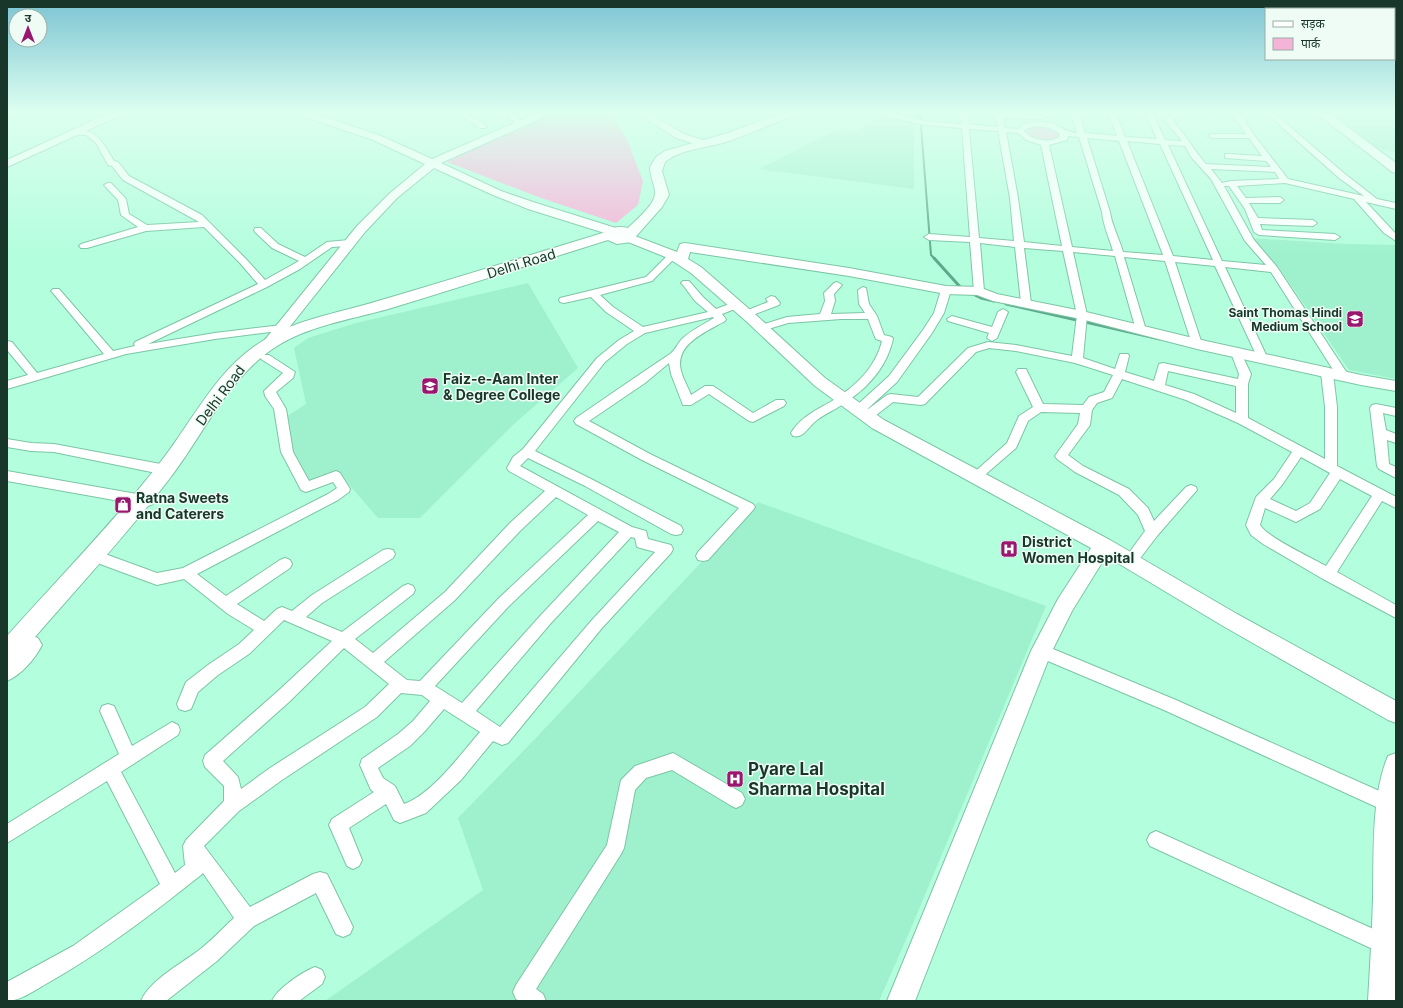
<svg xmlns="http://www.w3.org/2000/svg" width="1403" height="1008" font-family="Inter,'Noto Sans Devanagari',sans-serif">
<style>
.built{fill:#9ff1cd}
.green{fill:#f6b3d8}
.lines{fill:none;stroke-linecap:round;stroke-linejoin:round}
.stream-far1{stroke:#5daa8a;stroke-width:2}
.stream{stroke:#5daa8a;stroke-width:3}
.street-casing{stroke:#7cc5a6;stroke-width:2}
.secondary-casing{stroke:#7cc5a6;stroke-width:2}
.primary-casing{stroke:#7cc5a6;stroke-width:2}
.street{fill:#fff;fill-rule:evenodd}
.secondary{fill:#fff;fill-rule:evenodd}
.primary{fill:#fff;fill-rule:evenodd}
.labels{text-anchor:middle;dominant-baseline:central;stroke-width:3;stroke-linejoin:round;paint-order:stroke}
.far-poi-label{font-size:12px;font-weight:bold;fill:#18362a;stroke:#eefcf5;text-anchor:end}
.street-label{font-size:14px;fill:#18362a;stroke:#eefcf5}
.poi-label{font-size:14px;font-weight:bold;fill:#18362a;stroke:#eefcf5;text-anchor:start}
.near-poi-label{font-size:17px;font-weight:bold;fill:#18362a;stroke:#eefcf5;text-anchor:start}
</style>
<rect width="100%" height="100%" fill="#b3fedd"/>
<path class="built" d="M1325,113H1396V153L1375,148Z
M880,114L914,122V189L759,169L840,128L858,131Z
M1250,238L1346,244L1396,245V379L1349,370L1279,268Z
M528,283L578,368L514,424L420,518H378L338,472L308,484L278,422L306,404L294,348L308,338L356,323Z
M758,502L1046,606L909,933L879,1001H325L483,890L458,818L534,740Z"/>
<path class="green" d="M551,113H609L626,137L643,181L638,205L616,223L541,198L447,162Z
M1038,126C1046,127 1056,127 1059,135C1052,143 1036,139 1028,134V129Z"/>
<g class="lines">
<path class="stream-far1" d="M920,113L931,255L935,259"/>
<path class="stream" d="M934,258L962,289
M971,293L981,298L994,301
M1006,304L1160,339"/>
<defs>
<path id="street" d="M457,113H466L487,126L486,128H480Z
M506,113H514L524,124L523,126H517Z
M879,113H892L925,121L961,124L960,113H968L969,124L998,127L995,113L1040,115L1044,117L1043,119L1003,117L1005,128L1018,129C1025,120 1045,121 1054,124C1064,128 1065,132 1077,133L1071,113H1079L1085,133L1117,136L1108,113H1116L1125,137L1157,139L1145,113H1153L1165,140L1182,141L1166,122C1168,114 1174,113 1182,113L1174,119V122C1186,136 1194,150 1206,164L1271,167L1266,161L1225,158V154H1228L1262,156L1249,138H1212L1208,136L1212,134H1246L1234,116L1214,115L1210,113H1240L1254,135L1288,179L1364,196L1339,178L1266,113H1274L1345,174L1377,199L1396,203V209L1366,202L1396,234V241L1384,233L1354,199L1285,183L1237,186L1246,198L1280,197L1284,200L1280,203H1249L1258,218L1313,220L1317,223L1313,226L1260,224L1262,230L1335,234L1340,237L1335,240L1259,235L1254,232L1245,209L1229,186H1224L1254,240L1277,267L1349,376L1347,379H1339L1271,272L1225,267L1268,359L1267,361H1259L1258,359L1215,266L1175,262L1202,344L1197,347L1192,344L1165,261L1124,257L1146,330L1141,333L1136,330L1115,256L1073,252L1087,315L1083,358L1115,369L1120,354H1128L1129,356L1125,372L1154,381L1159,364L1163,363L1238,379L1239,374L1231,353L1232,351H1240L1251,374L1248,384V418L1325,459V407L1321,373L1323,370H1331L1333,373L1337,407V466L1396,497V508L1382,501L1337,572L1396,605V618L1323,579L1263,544L1251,535L1246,525L1256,497L1274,479L1292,452L1238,423L1186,400L1122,379L1112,398L1097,403L1092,410L1090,425L1068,455L1083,466L1129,489L1148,508L1154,521L1186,487L1191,485L1196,487L1197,490L1157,536L1135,565L1130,567L1125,565L1123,561L1145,531L1138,515L1119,495L1075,472L1057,459L1055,456L1078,424L1080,413L1041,412L1028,421L1016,448L979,480L975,482L971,480L969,477L1007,443L1019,416L1033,407L1016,372L1018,369H1026L1043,404L1083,405L1089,397L1104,392L1113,375L1075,363L1016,351L989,348L976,352L925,404L921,405L893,402L871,419H863L861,416L863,413L887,395L891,394L918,397L968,348L988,342L1016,345L1072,356L1077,315L1063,251L1024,248L1031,303L1026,306L1021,303L1015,247L980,243L984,291L982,293H976L974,291L970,242L929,240L924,237L929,234L970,237L962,128L925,125L880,115ZM1036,126L1050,128L1059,133L1060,137C1049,143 1032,141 1024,131L1026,129ZM969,129L998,131L1010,198L1014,241L979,238ZM1006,132L1018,133L1026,140L1041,145L1062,246L1024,242L1018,198ZM1068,136L1079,137L1102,212C1103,225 1109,237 1113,251L1072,247L1049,145L1067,140ZM1087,138L1119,141L1163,255L1123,252C1119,238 1112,226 1110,212ZM1127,141L1160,144L1213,260L1173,256ZM1168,145L1185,146L1191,157L1211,179L1245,241L1266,265L1222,261ZM1211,169L1275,172L1279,179L1231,181L1222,183ZM1168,371L1236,386V413L1194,394L1165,385ZM1301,457L1330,473L1310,503L1296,511L1270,499L1282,485ZM1340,479L1372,496L1326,566C1312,558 1267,537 1260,525L1265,508L1296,522L1320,509Z
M71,131C96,126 103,143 114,161L118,162L129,176L202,215L246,259L265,280L299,261L272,248L255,232L254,230L255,228H261L278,244L305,257L327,242L349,240L354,243L349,246L332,247L300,269L267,287L148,344L215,333L282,325L286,326L287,328L286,330L215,339L126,354L7,389V381L28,375L7,350V341L12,342L37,373L104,354L53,293L51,291L53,289H59L113,351L135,346L134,344L135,342L258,284L240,263L204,227L146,231L87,248H81L79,246L81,244L138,227L121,215L118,200L104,185L108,183H111L126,199L129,214L147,225L199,222L123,180L112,166L108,165L96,143L86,135H71Z
M673,252L678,255L652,281L600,295L613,307L643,327L708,312L695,301L683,285L681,283L683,281H689L703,297L716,309L732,303H740L741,305L740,307L722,314L726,319L725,321C706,332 674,344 681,371C683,379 688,387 691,395L705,386H713L753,413L776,400H784L786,403L784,406L753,422L749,421L709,394L691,405H683L671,374L669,363L645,383L589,421L650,454L753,504L755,507L753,510L708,560L703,561L698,560L696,556L698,552L739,508L642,460L576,424L574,421L576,418C607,397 638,375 670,354C675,351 678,342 683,338C692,330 704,324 714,318L713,317L645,333L627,344L605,362L535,451L593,480L681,526L683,530L681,534L676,535L671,534L585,486L528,458L520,466L632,527L646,531L648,539L671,545L673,549L671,553L602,628L508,743L502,745L493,741L461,780L426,813L400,823L394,820L386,804L349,828L362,860L359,866L353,869L347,866L329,825L332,819L374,792L371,790L360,765L362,759L398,734L413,721L430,701L422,695L401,693L377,717L282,780L239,811L204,846L250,907L313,874L320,872L327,874L353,927L350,934L343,937L336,934L316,893L254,926L217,961L166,1001H141C150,979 185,962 203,947C214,938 224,927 234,918L203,873L201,875C152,914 101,953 46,984C35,990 20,1001 7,1001V982L73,946L160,884L107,781L7,843V824L119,754L100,711L102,706L108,704L114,706L132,746L172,722L178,725L180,730L178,735L121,772L175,873L185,865L183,846L186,840L224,801V786L205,767L203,761L205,755L277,692L332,641L284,620L249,654L218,675L198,692L191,709L185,711L179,709L177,704L186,682L208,665L239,644L254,630L228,614L184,579L157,585L100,564L98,560L100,556L105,554L157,573L183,568L328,494L337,488L333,482L306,492L301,490L281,452L274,409L265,396L264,391L283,373L261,359L260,357L261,355H269L295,372L293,378L276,392L286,409L293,452L309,481L336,471L340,473L350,489L349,492L338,500L197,574L226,596L280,560L285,558L290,560L292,564L290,568L237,604L264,621L277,609L282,607L292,611L312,595L383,550L388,549L393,550L395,554L393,558L322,603L306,617L342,632L403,586L408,584L413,586L415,590L413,594L355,639L373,653L445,592L510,523L545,491L509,471L507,468L513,457L523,449L597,358L619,340L634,331L606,312L591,297L564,303L560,302L559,300L560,298L646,277L670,253ZM556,497L588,515L499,598L420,681L407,680L384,662L455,600L520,531ZM598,521L619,532L541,615L462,703L435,686L509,606ZM631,537L635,538L637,547L655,552L592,620L500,727L476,711L551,623ZM344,648L389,684L365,707L270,768L241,789L238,777L223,761L289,702ZM444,709L480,732C461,754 431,795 404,804L395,786L383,778L378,768L410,746L425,731Z
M837,282L842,285L834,294L835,301L831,314L865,313L859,304L858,290L863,287L866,288L869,304L877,316L884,335L892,337L893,339C887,366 869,387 846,402C837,409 826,413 817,420C809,426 803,439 793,436L791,433C800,417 817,410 832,401C855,387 876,367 882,341L876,339L875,337L868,319H841L788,323L762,331L757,328L758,326L787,317L820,314L825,301L824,293L834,283Z
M946,287L951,290L944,313L932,333L897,382L863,413H855L853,410L855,407L889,376L923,330L934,313L941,290Z
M771,296L775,297L780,303L779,305L747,317L742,314L743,312L768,302L766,299Z
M1003,309L1008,312L997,338L992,341L987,338L989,333L948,321L947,319L952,316L992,327L998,312Z
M1376,404L1396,408V416L1383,413L1386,430L1396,434V443L1387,440L1389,464L1396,467V478L1379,469L1377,466L1370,408L1372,405Z
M7,439L31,443L54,444L166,465L170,467L172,470L170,473L166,475L54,452L31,451L7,447Z
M7,471L148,496L153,498L154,501L153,504L148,506L7,481Z
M1041,644L1176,700L1395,798V810L1389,813L1383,810L1164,710L1036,656L1033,651L1036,646Z
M673,753L742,793L745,799L742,805L736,808L730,805L672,770L646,778L635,790L624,848L621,854L536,989L543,994L546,1001H519L516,999L513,992L516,985L607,845L621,780L635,766Z
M1156,831L1391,937L1394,944L1391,951L1384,954L1377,951L1150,846L1147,840L1150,834Z
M315,967L322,970L325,977L322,984L299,1001H272C277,989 302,972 315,967Z"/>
<path id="secondary" d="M109,113H122L121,115L7,167V160Z
M298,113H313L381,136L432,159L537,113H550L549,115L441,163L501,191L536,203L619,229L621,232L619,235H611L528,209L493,195L434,168L397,198L365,232L273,348L268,350L263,348L261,345L263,342L357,226L389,194L425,164L373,140L299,115Z
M637,113H649L684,134L709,142L710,144L705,147L676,138Z
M627,233L677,252L680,244L685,243L849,268L946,286L979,287L997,294L1082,311L1197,339L1361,375L1396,381V391L1361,385L1197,349L1081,319L993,301L977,295L946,294L849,276L690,252L688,259L701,267L756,315L825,378L884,420L1110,540L1237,614L1396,701V723L1388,720L1223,626L1106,556L1072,611L1051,653L915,1001H887L1031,651L1058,599L1091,548L872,428L815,386L746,321L691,273L668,258L623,240L621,237L623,234Z
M1396,753V1001H1368C1370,967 1372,932 1373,898C1374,854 1371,796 1388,756Z"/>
<path id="primary" d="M781,113H797L795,115C772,124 749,134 726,142C706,148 681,149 665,162L662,171L669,195L662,207L631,242L617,244L608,240C534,263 461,287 388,309C349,320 305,326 271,350C226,382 203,435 170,478C128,533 81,584 35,637L38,638L42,645C35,659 21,675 7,681V636C57,580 109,527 155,469C190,427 213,372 261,342C295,319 339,313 378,301C454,279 530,255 606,232C612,227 620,226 628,228C636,220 657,203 655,191C654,183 650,176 650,167L656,157L665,151L728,133Z
M1316,113H1329L1396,163V173L1392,172Z"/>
</defs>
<use href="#street" class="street-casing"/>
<use href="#secondary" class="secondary-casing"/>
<use href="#primary" class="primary-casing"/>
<use href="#street" class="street"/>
<use href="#secondary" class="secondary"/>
<use href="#primary" class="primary"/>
</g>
<linearGradient id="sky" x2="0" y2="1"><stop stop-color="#7cc4d3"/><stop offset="0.44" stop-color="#ddfff0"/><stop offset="1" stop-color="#ddfff0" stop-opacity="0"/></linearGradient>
<rect width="1403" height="254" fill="url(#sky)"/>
<defs>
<symbol id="school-square" viewBox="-11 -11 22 22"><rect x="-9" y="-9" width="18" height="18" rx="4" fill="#98186f" stroke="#eefcf5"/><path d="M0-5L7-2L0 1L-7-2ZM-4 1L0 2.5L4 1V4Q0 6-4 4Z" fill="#fff"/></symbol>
<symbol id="university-square" viewBox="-11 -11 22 22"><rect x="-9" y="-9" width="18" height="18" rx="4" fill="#98186f" stroke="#eefcf5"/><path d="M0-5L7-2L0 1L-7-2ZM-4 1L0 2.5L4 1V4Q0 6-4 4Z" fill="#fff"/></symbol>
<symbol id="shop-square" viewBox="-11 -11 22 22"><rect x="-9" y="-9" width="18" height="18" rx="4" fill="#98186f" stroke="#eefcf5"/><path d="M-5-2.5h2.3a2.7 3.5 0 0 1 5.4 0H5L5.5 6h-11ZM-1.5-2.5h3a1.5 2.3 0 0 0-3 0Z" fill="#fff"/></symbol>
<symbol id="hospital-square" viewBox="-11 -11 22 22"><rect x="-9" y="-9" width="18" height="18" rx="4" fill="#98186f" stroke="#eefcf5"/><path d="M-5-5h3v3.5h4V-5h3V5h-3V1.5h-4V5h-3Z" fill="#fff"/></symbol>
</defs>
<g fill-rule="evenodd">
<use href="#school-square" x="1345" y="309" width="20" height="20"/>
<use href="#university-square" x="420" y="376" width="20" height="20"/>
<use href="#shop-square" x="113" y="495" width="20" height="20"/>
<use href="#hospital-square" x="999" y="539" width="20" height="20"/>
<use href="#hospital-square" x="725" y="769" width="20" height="20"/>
</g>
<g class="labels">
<g class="far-poi-label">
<text x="1342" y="312">Saint Thomas Hindi<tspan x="1342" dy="14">Medium School</tspan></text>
</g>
<g class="street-label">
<text transform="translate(521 263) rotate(-17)">Delhi Road</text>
<text transform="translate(220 395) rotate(-53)">Delhi Road</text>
</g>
<g class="poi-label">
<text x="443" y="378">Faiz-e-Aam Inter<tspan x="443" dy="16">&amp; Degree College</tspan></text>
<text x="136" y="497">Ratna Sweets<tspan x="136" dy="16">and Caterers</tspan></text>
<text x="1022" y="541">District<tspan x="1022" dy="16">Women Hospital</tspan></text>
</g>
<g class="near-poi-label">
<text x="748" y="769">Pyare Lal<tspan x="748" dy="20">Sharma Hospital</tspan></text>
</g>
</g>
<rect width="1403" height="1008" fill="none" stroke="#18362a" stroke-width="16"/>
<rect x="1265" y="8" width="130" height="52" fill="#eefcf5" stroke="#98ada4"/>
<rect x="1273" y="21" width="20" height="6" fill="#ffffff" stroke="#98ada4"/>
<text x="1301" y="28" font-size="12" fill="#18362a">सड़क</text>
<rect x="1273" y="38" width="20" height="12" fill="#f6b3d8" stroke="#98ada4"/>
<text x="1301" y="48" font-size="12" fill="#18362a">पार्क</text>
<g transform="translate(28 28)"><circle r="19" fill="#eefcf5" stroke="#98ada4"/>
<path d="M0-3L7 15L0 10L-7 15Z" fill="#98186f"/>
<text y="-6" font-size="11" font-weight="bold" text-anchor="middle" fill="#18362a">उ</text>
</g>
</svg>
